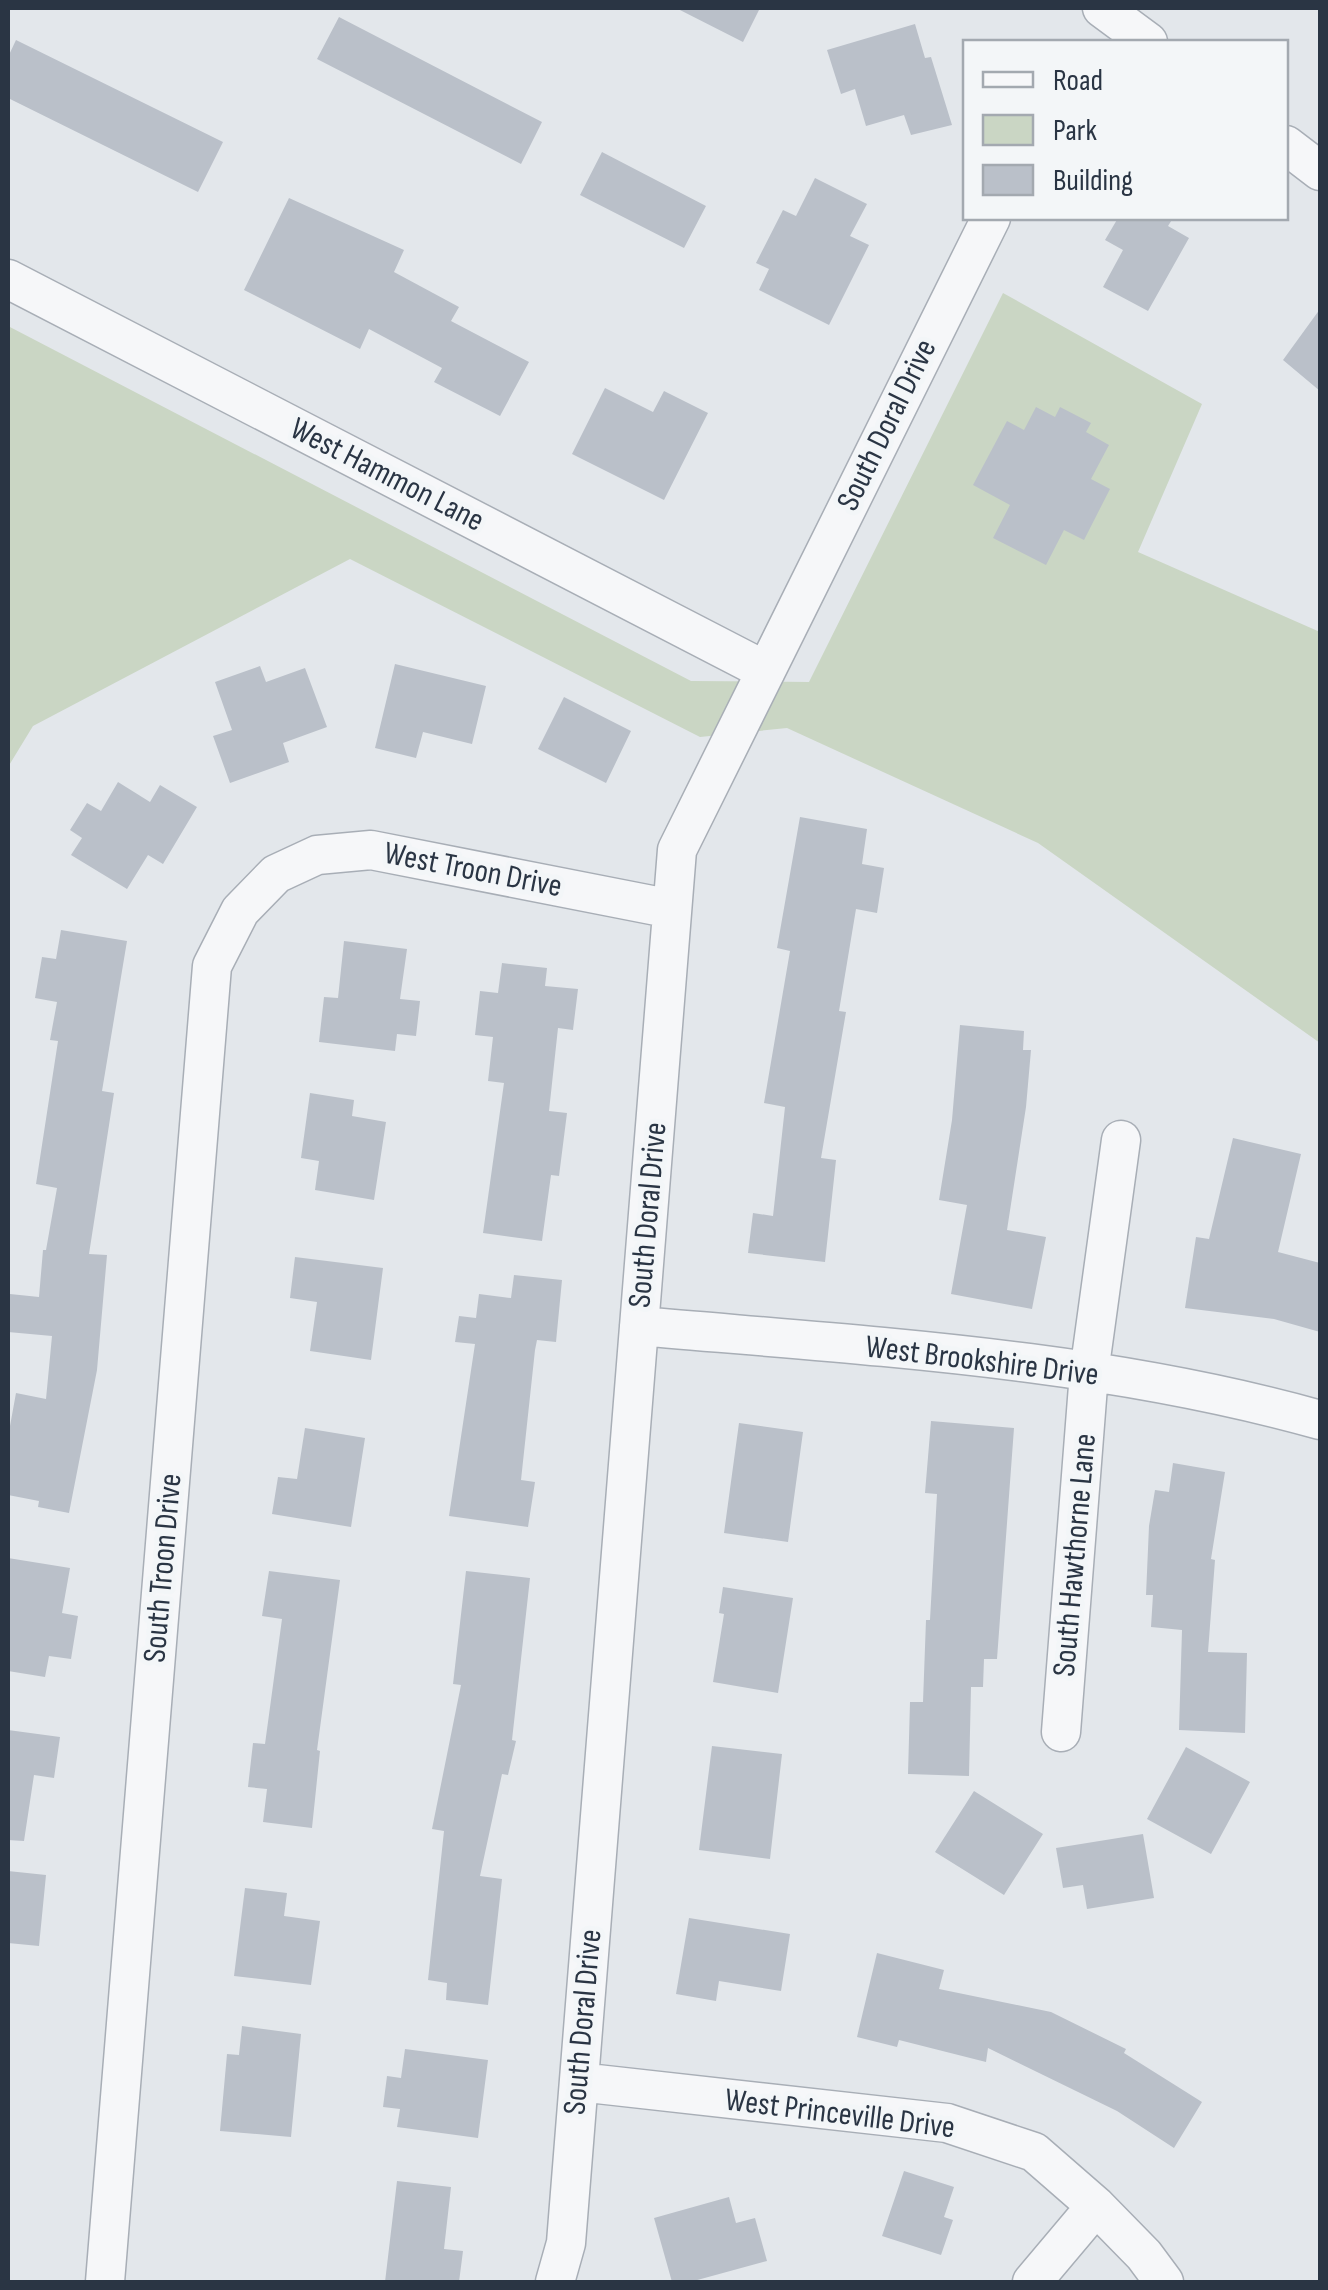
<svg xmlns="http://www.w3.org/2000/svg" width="1328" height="2290" font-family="'Sofia Sans Condensed',sans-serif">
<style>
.green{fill:#cad6c4}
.building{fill:#bac0c9}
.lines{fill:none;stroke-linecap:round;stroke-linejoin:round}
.minor-casing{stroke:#a8aeb6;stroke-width:41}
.minor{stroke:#f6f7f9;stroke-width:38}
.labels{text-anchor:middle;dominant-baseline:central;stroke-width:10;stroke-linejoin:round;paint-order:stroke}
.street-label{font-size:32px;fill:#2a3544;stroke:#f3f6f8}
</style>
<rect width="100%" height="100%" fill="#e3e7eb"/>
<path class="green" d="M1003,293L1202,404L1138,552L1320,632V1043L1038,843L787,728L700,737L350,559L33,726L8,767V326L691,681L809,682Z"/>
<path class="building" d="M676,8H760L743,42Z
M339,17L542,122L521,164L317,59Z
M915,24L925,58L931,57L952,125L911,135L904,115L866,126L855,89L841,94L827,50Z
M16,40L223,142L198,192L8,98V57Z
M602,152L706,206L684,248L580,195Z
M815,178L867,204L850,236L869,245L829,325L759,290L769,269L756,263L783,210L796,216Z
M289,198L404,250L394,272L459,307L451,321L529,362L500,416L434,382L442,368L369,329L360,349L244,290Z
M1118,218H1173L1168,226L1189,238L1148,311L1103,287L1123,250L1105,240Z
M1320,309V391L1283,360Z
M605,388L653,412L664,391L708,413L664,500L572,454Z
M1036,407L1055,417L1060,407L1091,423L1086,432L1109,445L1091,479L1110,489L1084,540L1064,530L1046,565L993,538L1010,505L973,485L1007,421L1024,430Z
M395,664L486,686L472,744L423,732L416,758L375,748Z
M260,666L266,682L305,668L327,727L283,743L289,762L230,783L213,736L232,730L215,682Z
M564,697L631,731L606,783L538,749Z
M118,782L150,802L160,785L197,807L163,864L148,855L127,889L71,855L82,838L70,830L87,803L101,811Z
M800,817L867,829L862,864L884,868L877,913L856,909L839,1011L846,1012L821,1158L836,1160L825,1262L748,1253L753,1213L773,1216L785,1107L764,1103L790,951L777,948Z
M61,930L127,941L102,1091L114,1093L89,1254L107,1255L97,1370L69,1513L38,1507L39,1501L8,1495V1437L16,1393L46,1399L52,1336L8,1332V1320L10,1294L39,1297L43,1250H46L57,1188L36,1184L58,1041L50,1040L57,1002L35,998L42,957L56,959Z
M344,941L407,949L400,999L420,1001L416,1036L397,1034L395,1051L319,1042L324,997L338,998Z
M502,963L547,968L545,986L578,989L573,1030L558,1028L549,1111L567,1113L559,1176L551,1175L542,1241L483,1233L504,1083L488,1081L493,1037L475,1035L480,991L498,993Z
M960,1025L1024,1031L1023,1050H1031L1026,1107L1007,1230L1046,1237L1032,1309L951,1294L967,1205L939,1200L952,1120Z
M310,1093L354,1100L352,1116L386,1122L374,1200L315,1190L319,1161L301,1158Z
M1233,1138L1301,1154L1278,1252L1320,1263V1332L1274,1319L1185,1308L1196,1237L1209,1239Z
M295,1257L383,1268L371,1360L310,1351L317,1302L290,1298Z
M514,1275L562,1280L556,1342L537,1340L535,1350L521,1480L535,1482L528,1527L449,1516L475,1344L455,1342L459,1316L476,1318L479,1294L511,1298Z
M931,1421L1014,1428L997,1659H984L983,1687H971L969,1776L908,1774L910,1702H923L926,1620H930L937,1494L925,1493Z
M739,1423L803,1432L788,1542L724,1533Z
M305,1428L365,1438L351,1527L272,1514L278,1477L297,1479Z
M1173,1463L1225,1472L1211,1559L1215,1560L1208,1652L1247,1653L1245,1733L1179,1730L1182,1630L1151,1627L1153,1595H1146L1149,1526L1155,1490L1169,1492Z
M8,1558L70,1568L62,1613L78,1616L71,1659L49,1656L45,1677L8,1671Z
M269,1571L340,1580L317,1750L320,1751L312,1828L263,1822L267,1789L248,1787L253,1743L265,1744L282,1619L262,1616Z
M466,1571L530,1578L512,1740L516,1741L508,1775L502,1774L480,1876L502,1879L488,2005L446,2000L447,1983L428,1980L444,1831L432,1829L461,1685L453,1684Z
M723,1587L793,1598L778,1693L713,1682L724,1614L719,1613Z
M8,1730L60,1737L54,1778L34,1775L24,1841L8,1840Z
M712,1746L782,1754L770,1859L699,1850Z
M1186,1747L1250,1782L1211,1854L1147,1819Z
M974,1791L1043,1834L1004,1895L935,1852Z
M1143,1834L1154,1898L1087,1909L1083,1885L1063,1888L1056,1848Z
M8,1871L46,1875L39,1946L8,1943Z
M245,1888L287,1893L284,1916L320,1921L311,1985L234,1976Z
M689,1918L790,1934L781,1991L719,1981L716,2001L676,1994Z
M877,1953L944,1970L939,1989L1051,2012L1126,2049L1124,2053L1202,2102L1174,2148L1117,2111L988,2048L986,2062L899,2040L897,2047L857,2037Z
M242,2026L301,2034L291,2137L220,2131L227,2054L239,2055Z
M405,2049L488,2060L478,2138L397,2127L400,2109L383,2107L387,2076L401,2078Z
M904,2171L954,2187L944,2217L953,2220L941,2255L882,2236Z
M397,2181L451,2187L444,2249L463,2251L459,2282H385Z
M729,2197L736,2223L755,2218L767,2261L690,2282H672L654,2218Z"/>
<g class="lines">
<defs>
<path id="minor" d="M1102,8L1148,42
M1286,145L1320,171
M8,279L766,671
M639,1326C867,1346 1099,1358 1320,1420
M1061,1732L1089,1373L1121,1140
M579,2082L947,2123L1034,2152L1096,2206L1144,2255L1164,2282
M105,2282L212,966L240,911L276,874L317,855L371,850L672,909
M555,2282L566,2243L677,850L991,218
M1032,2282L1096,2206"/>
</defs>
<use href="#minor" class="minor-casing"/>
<use href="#minor" class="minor"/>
</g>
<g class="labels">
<g class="street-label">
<text transform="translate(887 425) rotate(-64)">South Doral Drive</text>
<text transform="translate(387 475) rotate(27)">West Hammon Lane</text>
<text transform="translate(473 870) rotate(11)">West Troon Drive</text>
<text transform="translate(648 1215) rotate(-85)">South Doral Drive</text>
<text transform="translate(982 1361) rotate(7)">West Brookshire Drive</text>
<text transform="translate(1075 1555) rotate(-85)">South Hawthorne Lane</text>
<text transform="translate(163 1568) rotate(-85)">South Troon Drive</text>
<text transform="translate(583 2022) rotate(-85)">South Doral Drive</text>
<text transform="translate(840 2114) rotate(7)">West Princeville Drive</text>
</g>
</g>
<rect width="1328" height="2290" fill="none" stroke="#2a3544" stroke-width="20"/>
<rect x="963" y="40" width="325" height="180" fill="#f3f6f8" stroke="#a3a9b0" stroke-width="2.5"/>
<rect x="983" y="72" width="50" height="15" fill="#f6f7f9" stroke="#a3a9b0" stroke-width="2.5"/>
<text x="1053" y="90" font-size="30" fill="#2a3544">Road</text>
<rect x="983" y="115" width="50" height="30" fill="#cad6c4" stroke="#a3a9b0" stroke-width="2.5"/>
<text x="1053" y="140" font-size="30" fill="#2a3544">Park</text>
<rect x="983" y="165" width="50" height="30" fill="#bac0c9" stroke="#a3a9b0" stroke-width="2.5"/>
<text x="1053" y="190" font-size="30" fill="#2a3544">Building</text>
</svg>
